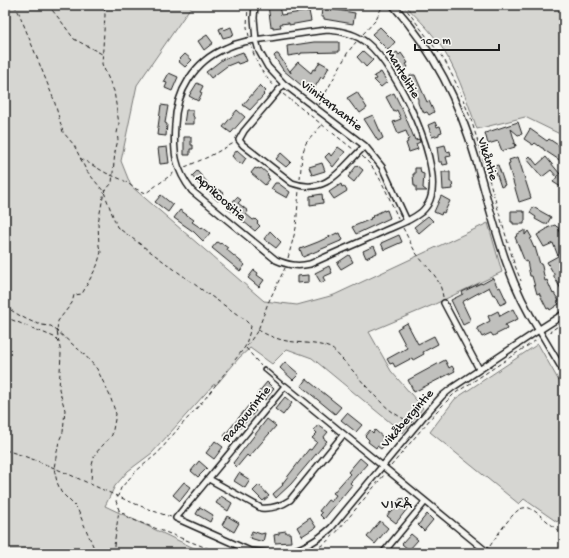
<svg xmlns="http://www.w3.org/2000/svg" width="569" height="558" font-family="'Gochi Hand',sans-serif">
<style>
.green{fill:#d6d6d2;stroke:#797977}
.building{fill:#c0c0bd;stroke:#1c1c1c}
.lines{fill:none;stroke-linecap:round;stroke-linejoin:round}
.service-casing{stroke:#1c1c1c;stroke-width:5.5}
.minor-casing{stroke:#1c1c1c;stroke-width:8}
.tertiary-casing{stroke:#1c1c1c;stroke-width:9}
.path{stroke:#1c1c1c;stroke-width:1;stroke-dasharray:4 3;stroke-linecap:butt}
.service{stroke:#f6f6f2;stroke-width:2.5}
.minor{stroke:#f6f6f2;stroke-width:5}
.tertiary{stroke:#f6f6f2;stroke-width:6}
.labels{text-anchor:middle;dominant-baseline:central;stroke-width:3.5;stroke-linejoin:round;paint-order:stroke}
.street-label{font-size:13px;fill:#1c1c1c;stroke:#f6f6f2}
.neighbourhood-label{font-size:14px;letter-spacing:1px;fill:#1c1c1c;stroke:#f6f6f2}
</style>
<rect width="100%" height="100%" fill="#f6f6f2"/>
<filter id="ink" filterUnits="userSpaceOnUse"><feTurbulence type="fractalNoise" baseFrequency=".025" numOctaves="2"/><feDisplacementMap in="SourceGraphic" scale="8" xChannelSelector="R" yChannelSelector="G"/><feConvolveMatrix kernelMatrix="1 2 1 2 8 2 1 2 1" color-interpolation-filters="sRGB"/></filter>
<g filter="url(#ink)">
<path class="green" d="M5,5H194L190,8L137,85L121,161L131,186L264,301L297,305L334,295L488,223L502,272L433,305L369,332L391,371L423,408L403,433L312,358L287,349L272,364L250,348L239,358L217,384L213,385L152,453L128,471L115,486L105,506L196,549L211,553H5Z
M405,5H564V136L525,117L477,129C466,98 456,66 436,39C427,27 415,16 405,5Z
M538,344L564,390V514L557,522L524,499L519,504L430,432L455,399Z"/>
<path class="building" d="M268,5H277L278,7H279L281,15L309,11L311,21L289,25V23L280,24L281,27L273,28V26L271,27Z
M325,8L355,13L353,24L324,19V17H321L322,9L325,10Z
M223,27L224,30L231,27L234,35L223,38L219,29Z
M380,27L395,42L388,50L372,34Z
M207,35L213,43L204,50L198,41Z
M314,42H339V52L301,53V54L288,56L287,46Z
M363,51L373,60L366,67L357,57Z
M243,52L247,61L238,64L237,62L227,66L211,78L206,72L223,59Z
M397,52L399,55L401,53L408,63L406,64L408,67L402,71L391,56Z
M185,54L192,60L185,67L178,61Z
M276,54H278L291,73L290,71L298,62L311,73L313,69L315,70L320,62L329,67L323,78L321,77L312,92L301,85L283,70L274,56Z
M381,72L387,82L381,87L374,80L376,79L374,76Z
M169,73L178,77L172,91L165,88L167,83L164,82Z
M412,75H415L427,102L429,101L434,112L429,115L427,112L424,113L421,107L420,108L418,103V99L406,78Z
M197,83L203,86L200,92L202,93L198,101L189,96Z
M260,85L266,91L263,94L264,95L250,110L243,105Z
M357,92L367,108L360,113L357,109L356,110L347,98Z
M394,93L403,111L415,140L419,139L420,142L416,144L418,149L409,152L406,143L408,142L407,140L409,139L406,131L398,134L393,122L401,119L397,110L394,112L386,97Z
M161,105L168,106L165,123L167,124L166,136L157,135Z
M186,110H193V116L194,117V124H184Z
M237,110L245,117L231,133L223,127Z
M373,115L383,138L378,141L364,119Z
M435,122L437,127L440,126L442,132L439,133V135L432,137L428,125Z
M518,122L522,134L518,135L511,129L516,146L514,143L515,147L502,151L498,141L488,144L485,133Z
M530,129L547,141L549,139L564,149V163L544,150L543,148H542L535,143L533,145L524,139Z
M184,137H191V145H193V149H190V155H184Z
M445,145L447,152L450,151L451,156L446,157L448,164L443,165L442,162H439L437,147Z
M167,147L169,163L160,164L158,148Z
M338,147L345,152L333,167L325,157L329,153L331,156Z
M237,150L246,158L242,164L239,162L238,163L232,156Z
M281,153L291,162L286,167L276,159Z
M530,156L537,165L546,157L560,174L564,168V189L553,182L557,177L551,170L542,177L527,159Z
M518,157L531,198L519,202L508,164L510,163L509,160Z
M322,163L325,171L312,175L309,167Z
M357,165L363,170L354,182L348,177Z
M498,165L505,185L501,187L494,166Z
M255,168L257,169L258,168L260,169L261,168L268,174L267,175L269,176L268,178L270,179L265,185L251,173Z
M415,168H420L421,173L424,174L423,188L427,191H416V186H414L413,174H415Z
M197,171L208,183L202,188L192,176Z
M442,172H450V182H452L453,189L443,190Z
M275,183H278L290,192L287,198L271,189Z
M341,184L342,187L344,186L347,191L334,199L329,192Z
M214,187L224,193L218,201L209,193Z
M322,194L323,203L310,205V196Z
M161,195L173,205L168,212L155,202Z
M441,196L450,201L444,213L442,212L441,215L434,212Z
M237,197L241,200L238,203L248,211L246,214L253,220L255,219L258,222L257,223L260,226L255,231L227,208Z
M533,207L551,217L547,224H544L535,219L536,217L530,213Z
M180,210L194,220L192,222L201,228L202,227L210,233L203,241L194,232L174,218Z
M384,210V211L387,210L390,218L356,234L352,227L371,219L370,218L373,217L372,216Z
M511,211H523V212H525V221H524V224H513V222H511Z
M428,216L433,221L419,233L414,227Z
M555,225L557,227H558L564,241V287L561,289L554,277V274L547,262L558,256L553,243L544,247L537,235L547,229V228Z
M525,230V235L528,231L532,238L530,239L534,248L535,247L540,264H541L542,266L545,281L547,280L553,294L554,293L559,301L557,302L559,304L550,310L549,308L547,309L539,293L537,294L532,276H530L527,261L525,262L515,237L517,236L516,235Z
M270,231L281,242L276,248L264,239Z
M337,233V234L340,233L343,240L303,257L300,249L318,242Z
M399,235L402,242L384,250L381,243Z
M217,242L220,244L221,243L228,248L227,250L245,265L240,271L212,248Z
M374,246L377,253L366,258L363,251Z
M349,255L353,262L341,269L337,263Z
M329,266L332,273L323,277L325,281L321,283L315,273Z
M254,270L258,273L257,275L264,280L259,287L248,278Z
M309,275V282L297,283V276Z
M493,278L498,288L500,287L507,302L500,305L495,294L493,295L489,287L462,302L471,321L463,325L451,300L463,294L462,292L481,283L482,284Z
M513,309L518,319L505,325L507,329L493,336L491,333L482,337L477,328L490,321L488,316L498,311L500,316Z
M407,323L418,344L434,336L438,344L423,352L424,354L413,360L412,358L395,367L393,363L390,364L387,359L407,348L397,329Z
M445,360L449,368L452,366L455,371L414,392L408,380Z
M285,362L299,374L293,380L280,368Z
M306,379L341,407L335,414L301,386Z
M267,382L274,389L265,400L257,394Z
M285,397L292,403L283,415L275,409Z
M249,405L256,411L229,440L224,436Z
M347,413L362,425L356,432L341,420Z
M267,419L276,426L249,457L247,455L237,467L233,463Z
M318,425L328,432L323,438L327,441L291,484L276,498L273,494L283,485L282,484L309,449L311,450L317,442L312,438L317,433L314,430Z
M370,430L373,433L375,430L385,439L383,441L386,443L381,449L377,446L376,448L368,442L369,440L365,436Z
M215,441L223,447L214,459L206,453Z
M360,458L367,464L350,483L352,485L324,519L320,515L322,513L319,511L328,500L331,502L336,495L333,493L350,474L348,472Z
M199,461L207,468L198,477L191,471Z
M239,473L250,480L245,488L234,481Z
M184,482L191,487L180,501L173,495Z
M259,485L269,496L263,501L253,491Z
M221,496L232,503L228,511L216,503Z
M401,498L402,500L403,498L411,504L396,523L387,516L390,512L391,513L398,506L396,504Z
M200,507L213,515L210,522L196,514Z
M427,514L433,520L424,531L418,525Z
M227,516L239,523L234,532L222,525Z
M310,518L316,527L302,536L297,527Z
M380,521L388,528L375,544L367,537Z
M252,531L261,534L265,533L263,542L250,538Z
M286,531V533H290L291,542L275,543L274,535L279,534V532Z
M411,534L418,540L409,550L402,544Z"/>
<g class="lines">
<defs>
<path id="service" d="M264,369L284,386"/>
<path id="minor" d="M255,5L254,18L256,40L259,51L268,67L284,84L365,146L382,167L407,221
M328,30C343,31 356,34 367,43C396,66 448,170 428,204C426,207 423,211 420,213C409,222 394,226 382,232C358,243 334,253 310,264C297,267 288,265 276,260L192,191C175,169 173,152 175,125C176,92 194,61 226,48C240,41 255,40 270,38C290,35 309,32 328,30Z
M284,84L244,131L239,140L243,145L292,183C328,196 342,167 365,146
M444,303L479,369
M209,479L261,508C272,509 281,506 290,500L343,435
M270,553L250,551L176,518L285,386L486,551L484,553
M284,553C303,549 317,541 331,528L424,416L442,396L452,388L539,330L564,372
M383,553L425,502"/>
<path id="tertiary" d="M393,5C434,51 459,101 476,160C493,218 505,278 539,330L564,314"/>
</defs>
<use href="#service" class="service-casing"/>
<use href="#minor" class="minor-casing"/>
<use href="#tertiary" class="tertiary-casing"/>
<path class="path" d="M14,5L19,13L54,100L63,132L74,145L86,170L104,192L117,227L205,292L244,319L251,326L250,331L245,347L204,400L177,430L158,453L135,472L121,488L116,501L119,510L131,519L220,553
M48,5L61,21L74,39L102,54
M248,5L247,27L249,36
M403,5L445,61L457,85L471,119L514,263L521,281
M363,34L375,21L383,5
M251,45C256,64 262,73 275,87
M283,94L353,149
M319,105L348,52L356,42
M362,156C380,172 388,196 398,218
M80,158L106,173L123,180L136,189L146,193L175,172
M185,167L208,157L234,143
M300,179L302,155L306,143L322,125
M403,228C408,237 412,248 419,257C430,271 440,277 443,297
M288,258L296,228L299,190
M5,306C18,315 35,326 51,326L84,354L97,369L110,396L116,414L112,435L95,454L92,465L91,482
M5,317L54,337L60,343
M258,330C267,335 276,339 287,341C298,343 323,343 332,349C335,351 339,356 342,359C363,380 383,413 412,422
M548,333L564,322
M247,346L258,330L268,303L285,268
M246,348L261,366
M5,450C63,467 114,499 171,517
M391,466L436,412L454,394L538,339
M490,546C496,537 511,514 520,509C522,508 527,507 529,508C536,510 557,530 564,536
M96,553L77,508L61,492L57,482L54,468L59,441L63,432L65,410L59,389L61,354L57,331L58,321L72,303L74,295L82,294L97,266L101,252L99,246L98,223L104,192L112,183L115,152L118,140L117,133L119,124L114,91L102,64L105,15L104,5
M113,553L119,510
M308,553L324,544L335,534L384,475"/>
<use href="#service" class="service"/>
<use href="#minor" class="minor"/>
<use href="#tertiary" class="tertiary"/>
</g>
</g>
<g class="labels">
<g class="street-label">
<text transform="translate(402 74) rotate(59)">Mantelitie</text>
<text transform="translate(331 106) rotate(38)">Viinitarhantie</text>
<text transform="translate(487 159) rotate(73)">Vikåntie</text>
<text transform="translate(220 198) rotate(42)">Aprikoositie</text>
<text transform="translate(247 415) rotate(-51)">Paapuurintie</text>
<text transform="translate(408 419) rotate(-49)">Vikåbergintie</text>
</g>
<g class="neighbourhood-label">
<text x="397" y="505">VIKÅ</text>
</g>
</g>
<rect width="569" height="558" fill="none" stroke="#f6f6f2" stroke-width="20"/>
<rect x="10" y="10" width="549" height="538" fill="none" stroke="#1c1c1c" stroke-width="1.5" filter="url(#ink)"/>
<path d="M415 44v6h84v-6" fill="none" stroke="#1c1c1c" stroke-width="2"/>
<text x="421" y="44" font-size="12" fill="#1c1c1c" stroke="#f6f6f2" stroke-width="3" paint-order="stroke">100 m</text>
</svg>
